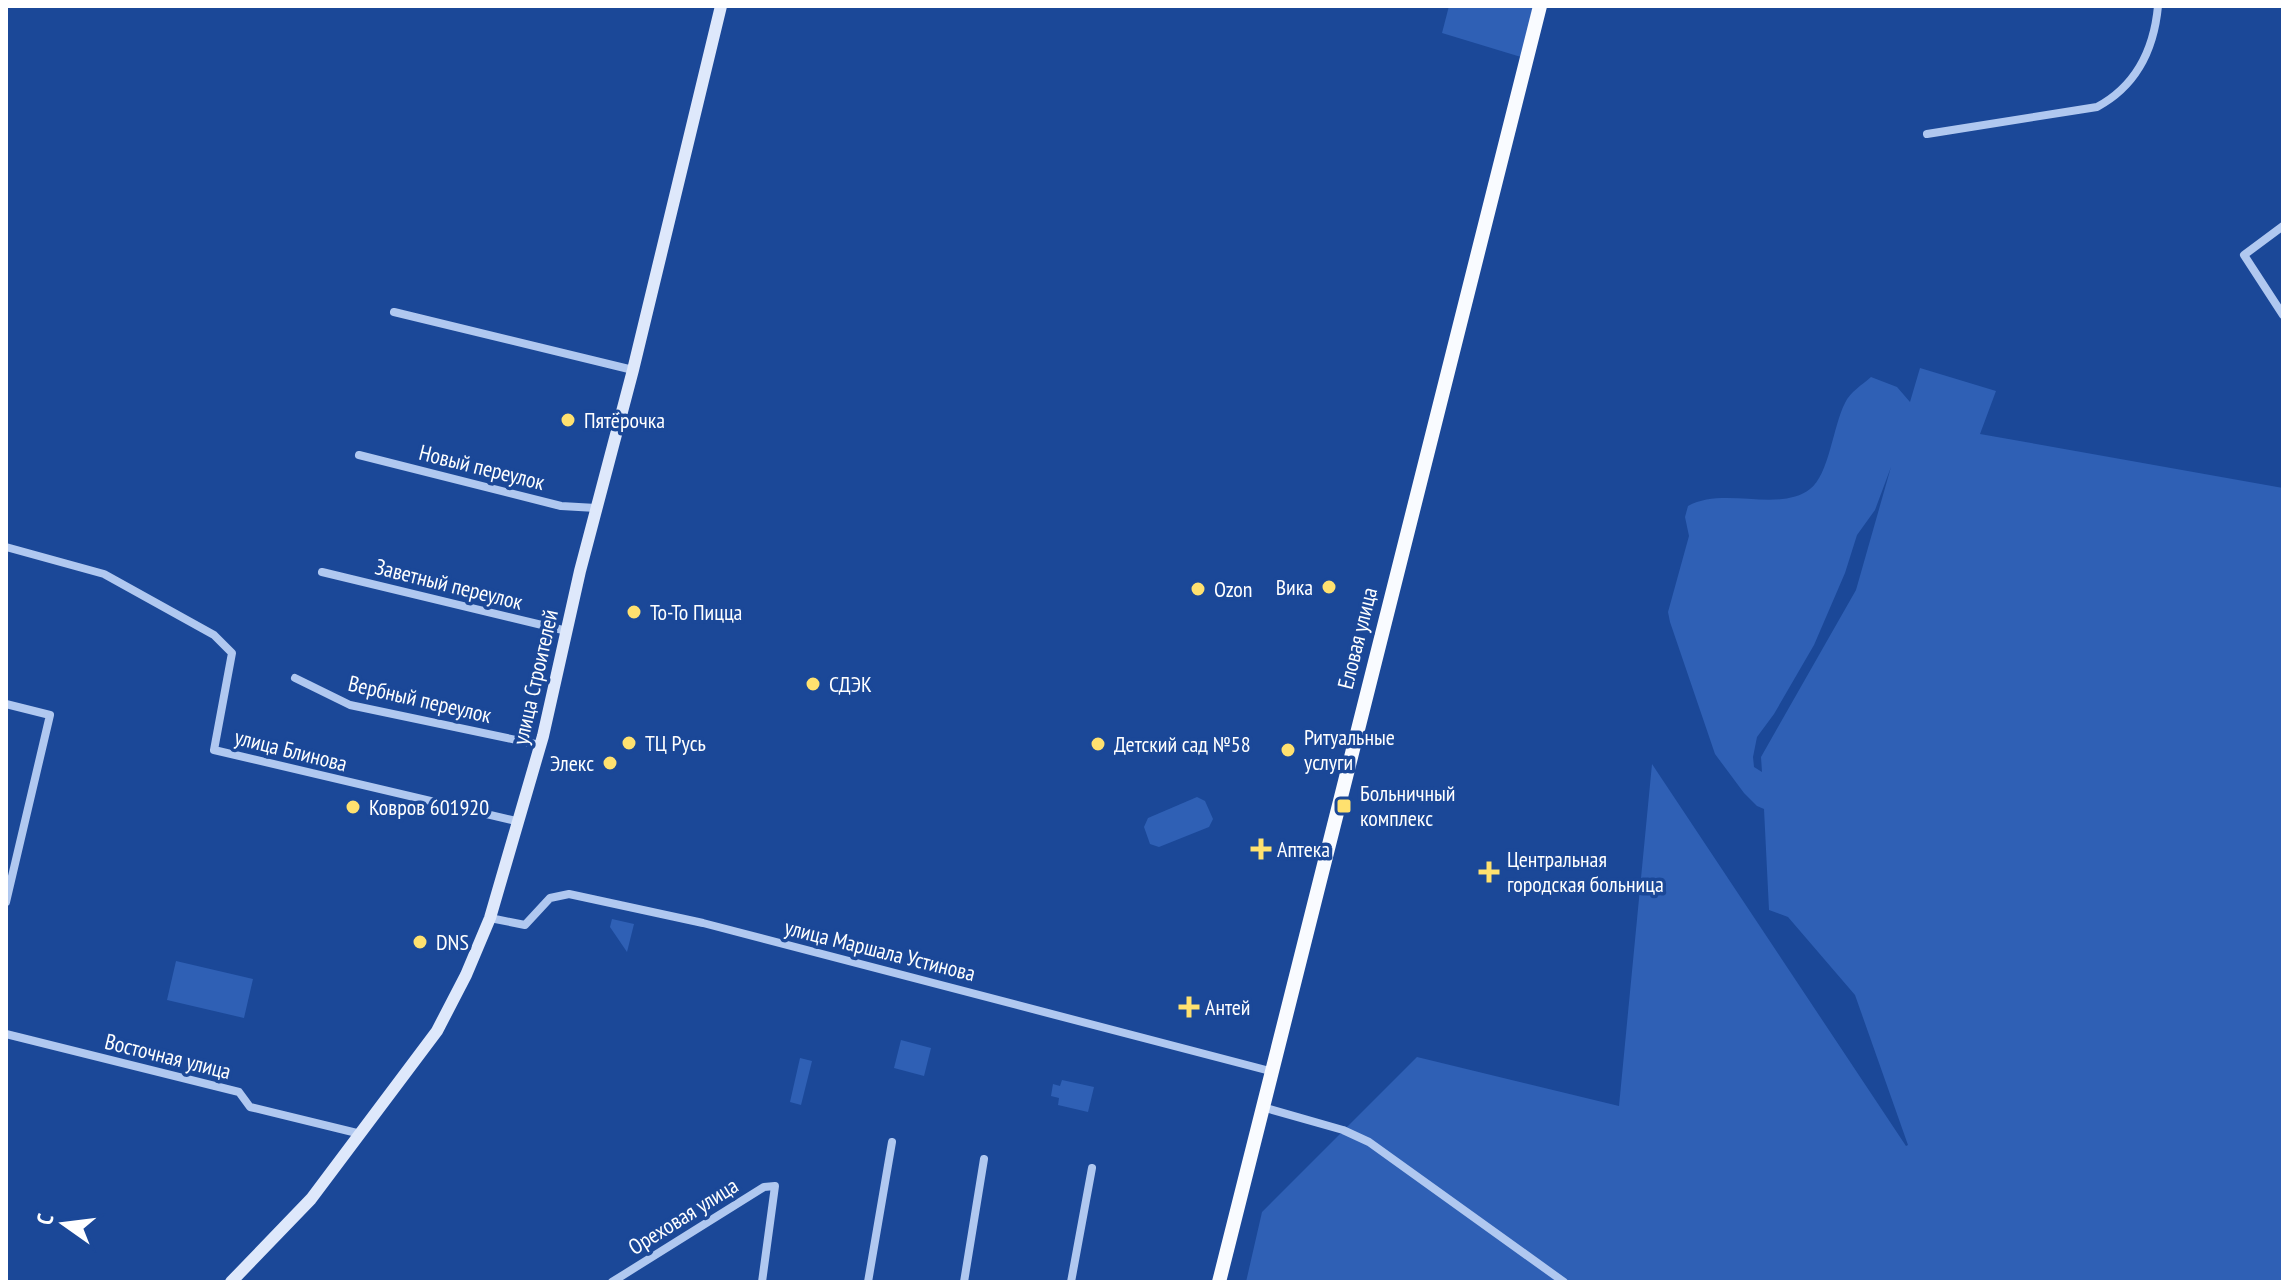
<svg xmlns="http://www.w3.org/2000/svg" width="2289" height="1288" font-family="'PT Sans Narrow',sans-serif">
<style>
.green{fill:#2f60b5;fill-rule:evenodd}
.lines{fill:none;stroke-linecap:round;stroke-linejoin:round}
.street{stroke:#b0c8f0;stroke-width:8}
.secondary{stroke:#dee8fb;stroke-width:12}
.primary{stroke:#f9fbff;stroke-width:14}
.poi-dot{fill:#ffe16f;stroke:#1b4898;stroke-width:3}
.labels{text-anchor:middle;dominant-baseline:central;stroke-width:7;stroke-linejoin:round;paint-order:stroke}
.poi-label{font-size:22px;fill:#fff;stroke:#1b4898;text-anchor:start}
.street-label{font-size:22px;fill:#fff;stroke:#1b4898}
</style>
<rect width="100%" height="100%" fill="#1b4898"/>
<path class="green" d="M1449,6H1533L1521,57L1442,33Z
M1920,368L1996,391L1980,434L2283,488V1282H1246L1262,1212L1417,1057L1619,1106L1652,764L1906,1146L1908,1145L1855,995L1788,917L1769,910L1764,809L1757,806L1744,793L1715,754L1670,622L1668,612L1689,536L1685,517L1688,506C1724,486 1779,513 1810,489C1829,475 1833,426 1845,403C1850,392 1862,385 1871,377L1897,387L1910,402ZM1891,467L1856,590L1761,757L1762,772L1754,767L1753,757L1757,737L1774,714L1814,645L1845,573L1857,535L1875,510Z
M1197,797L1205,801L1213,819L1209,827L1159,847L1150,844L1144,827L1148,818Z
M612,919L634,924L627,952L610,927Z
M176,961L253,979L244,1018L167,1000Z
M901,1040L931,1048L924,1076L894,1068Z
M800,1058L812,1061L801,1105L790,1102Z
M1062,1080L1094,1087L1088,1112L1058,1105L1059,1098L1051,1096L1053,1084L1060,1086Z"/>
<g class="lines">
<path class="street" d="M1927,134L2097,107C2136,86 2154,49 2158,6
M2283,226L2244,255L2283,315
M394,312L633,370
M359,455L561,506L596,508
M6,547L104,574L214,635L232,653L214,750L516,821
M322,572L567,631
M295,678L350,705L540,745
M6,704L50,715L6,902
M490,918L525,925L550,898L569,894L703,923L1270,1071
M6,1034L239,1092L250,1107L361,1134
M1262,1107L1343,1130L1369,1142L1564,1282
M612,1282L764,1187L775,1186L762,1282
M868,1282L892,1142
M964,1282L984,1159
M1071,1282L1092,1168"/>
<path class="secondary" d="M231,1282L311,1199L437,1031L466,975L490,918L543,736L580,571L633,370L721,6"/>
<path class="primary" d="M1219,1282L1540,6"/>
</g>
<g class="poi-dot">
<circle cx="568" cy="420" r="8"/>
<circle cx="1329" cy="587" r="8"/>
<circle cx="1198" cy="589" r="8"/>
<circle cx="634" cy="612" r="8"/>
<circle cx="813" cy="684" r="8"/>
<circle cx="629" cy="743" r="8"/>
<circle cx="1098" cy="744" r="8"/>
<circle cx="1288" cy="750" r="8"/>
<circle cx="610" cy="763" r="8"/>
<rect x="1336" y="798" width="16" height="16" rx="4"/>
<circle cx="353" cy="807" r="8"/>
<path d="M1257 837h8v8h8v8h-8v8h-8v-8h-8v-8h8z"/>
<path d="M1485 860h8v8h8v8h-8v8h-8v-8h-8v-8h8z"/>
<circle cx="420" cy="942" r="8"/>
<path d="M1185 995h8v8h8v8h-8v8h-8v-8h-8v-8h8z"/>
</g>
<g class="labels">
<g class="poi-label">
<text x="584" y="420">Пятёрочка</text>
<text x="1313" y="587" text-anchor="end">Вика</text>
<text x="1214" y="589">Ozon</text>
<text x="650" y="612">То-То Пицца</text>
<text x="829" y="684">СДЭК</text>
<text x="1304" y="737">Ритуальные<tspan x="1304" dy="25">услуги</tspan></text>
<text x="645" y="743">ТЦ Русь</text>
<text x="1114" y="744">Детский сад №58</text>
<text x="594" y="763" text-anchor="end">Элекс</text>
<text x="1360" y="793">Больничный<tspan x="1360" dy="25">комплекс</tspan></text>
<text x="369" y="807">Ковров 601920</text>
<text x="1277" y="849">Аптека</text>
<text x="1507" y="859">Центральная<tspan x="1507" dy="25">городская больница</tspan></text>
<text x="436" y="942">DNS</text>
<text x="1205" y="1007">Антей</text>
</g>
<g class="street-label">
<text transform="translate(482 467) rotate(14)">Новый переулок</text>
<text transform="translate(449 584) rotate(14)">Заветный переулок</text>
<text transform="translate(1357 638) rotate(-76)">Еловая улица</text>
<text transform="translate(535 677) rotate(-77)">улица Строителей</text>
<text transform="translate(420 699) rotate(13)">Вербный переулок</text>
<text transform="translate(291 750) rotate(14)">улица Блинова</text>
<text transform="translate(880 950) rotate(14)">улица Маршала Устинова</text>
<text transform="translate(168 1056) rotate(14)">Восточная улица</text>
<text transform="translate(683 1216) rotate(-32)">Ореховая улица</text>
</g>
</g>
<rect width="2289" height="1288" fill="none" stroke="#ffffff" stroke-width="16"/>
<g transform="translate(64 1224) rotate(284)" stroke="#1b4898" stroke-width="6" paint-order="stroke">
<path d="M0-6L14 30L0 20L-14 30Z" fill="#ffffff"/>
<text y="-12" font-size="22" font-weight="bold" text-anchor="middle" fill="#ffffff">С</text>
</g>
</svg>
